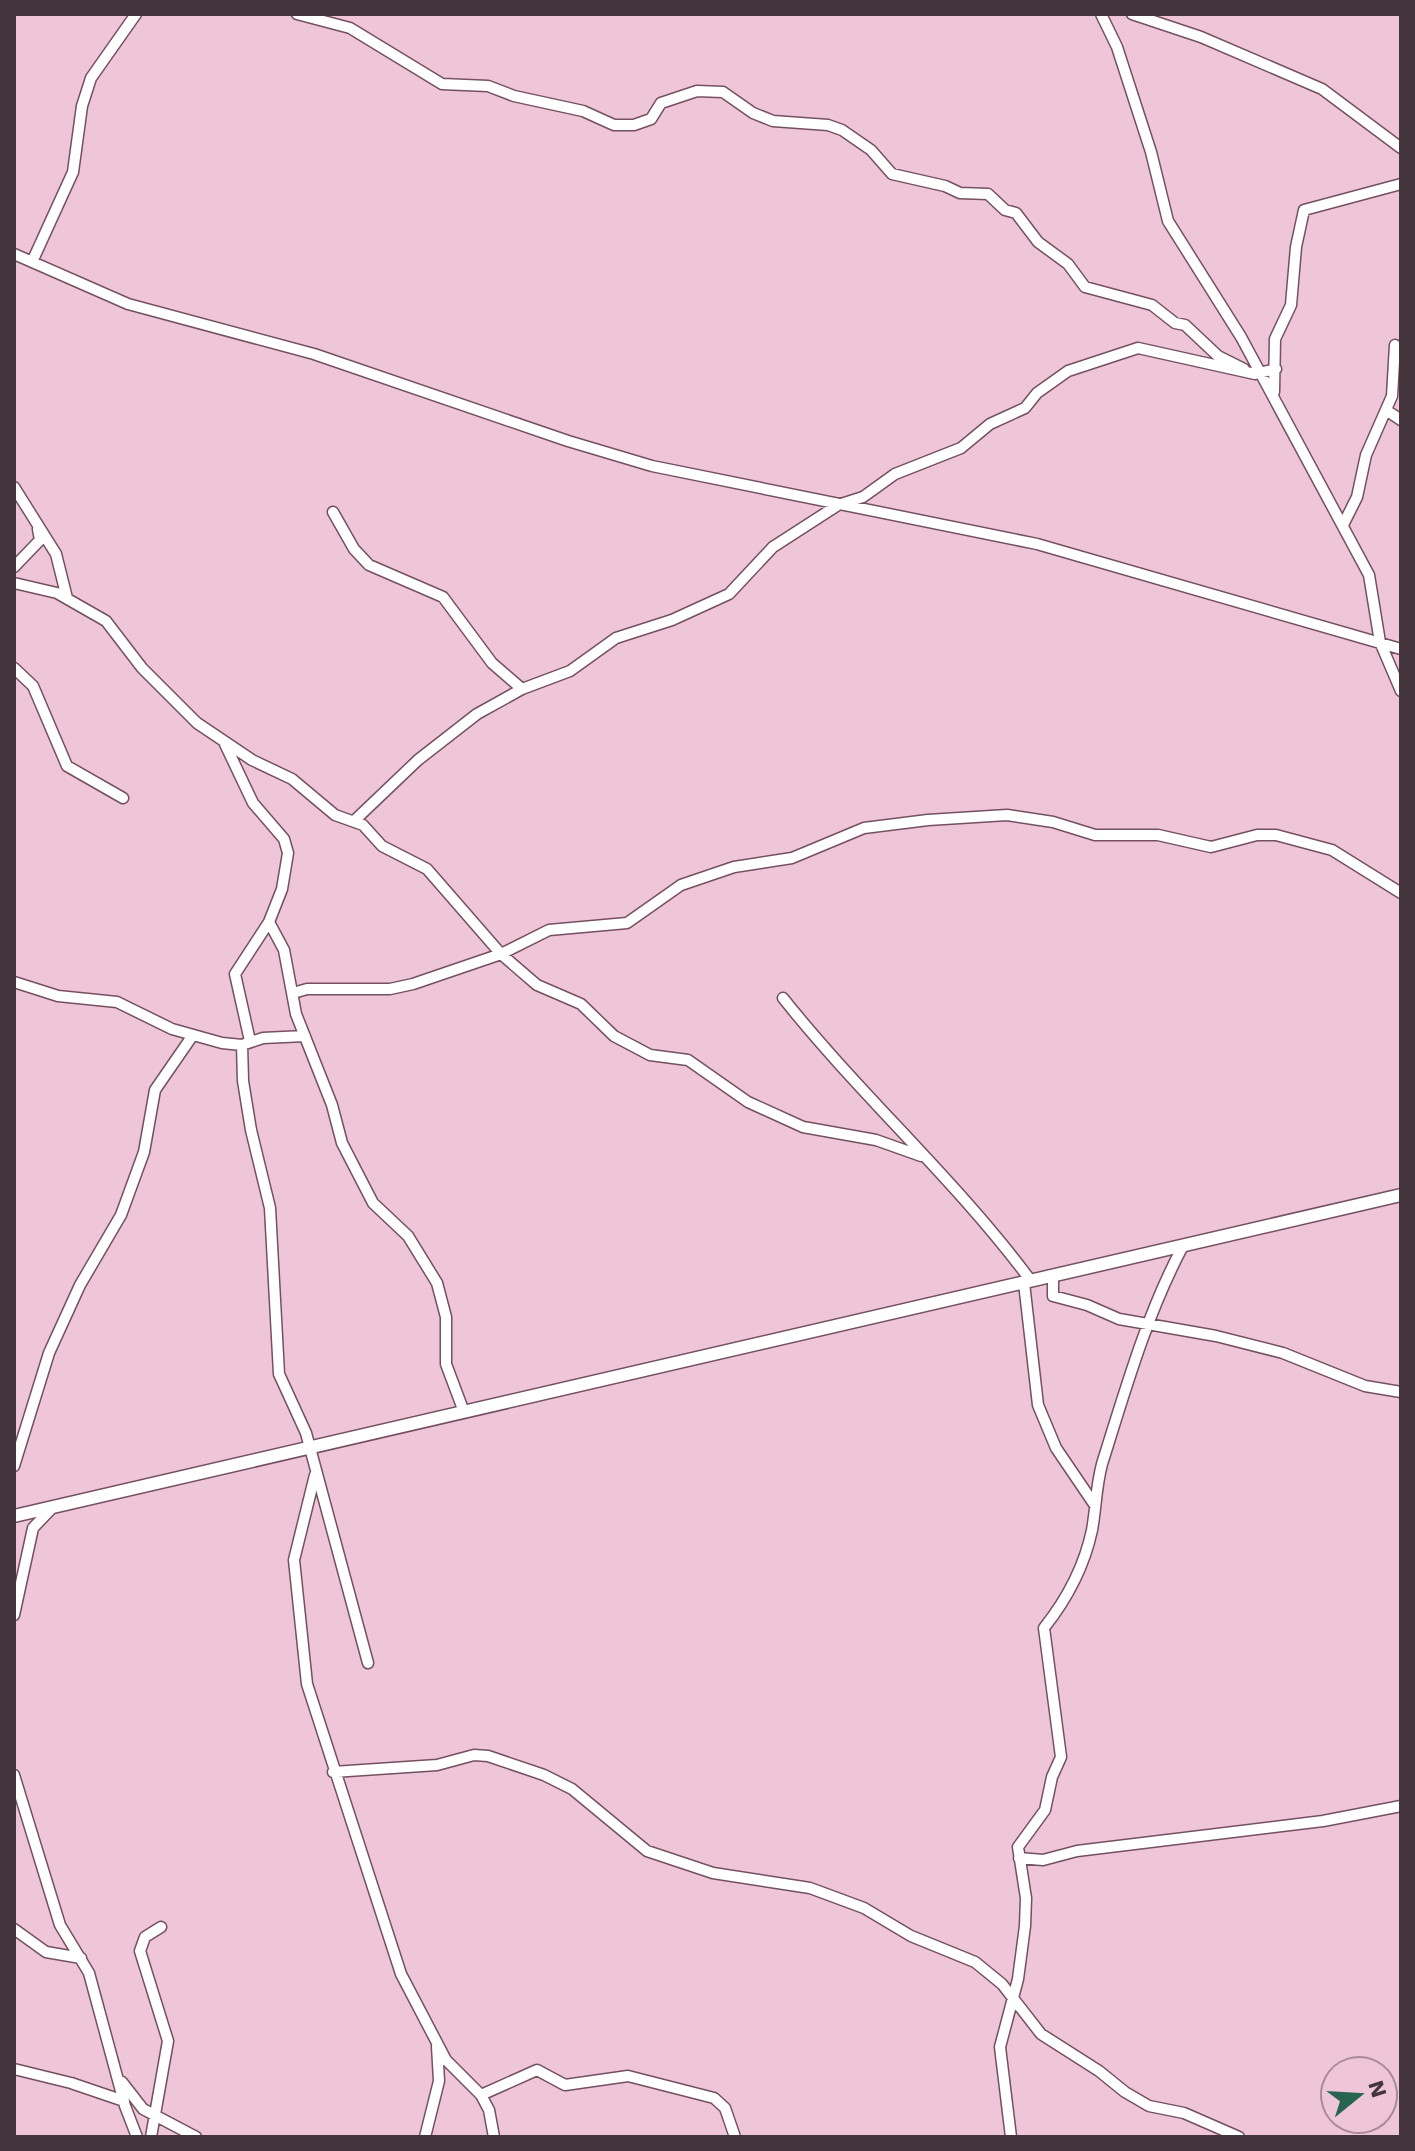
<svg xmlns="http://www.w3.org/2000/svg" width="1415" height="2151" font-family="'Work Sans',sans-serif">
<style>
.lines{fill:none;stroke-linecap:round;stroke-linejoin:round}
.minor-casing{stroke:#745061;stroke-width:13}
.tertiary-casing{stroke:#745061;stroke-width:15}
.minor{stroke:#fff;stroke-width:10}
.tertiary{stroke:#fff;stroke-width:12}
</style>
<rect width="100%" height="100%" fill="#efc5d8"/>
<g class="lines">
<defs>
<path id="minor" d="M297,14L350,28L442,84L488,86L514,96L583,111L614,125H634L651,119L661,103L697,91L723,92L753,113L773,121L828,125L842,130L871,150L892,174L945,186L960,193L988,194L1005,210L1016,213L1038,242L1068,264L1085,287L1152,305L1175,323L1185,325L1218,356L1244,369
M1101,14L1117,47L1151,152L1168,221L1241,337L1369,575L1380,642L1401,691
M1132,14L1201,37L1322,89L1401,148
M14,254L128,304L314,354L568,441L652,466L1037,544L1401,649
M32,262L73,172L82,106L91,78L136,14
M1274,392L1275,339L1291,305L1296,247L1304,210L1401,184
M1386,410L1401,420
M14,487L56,554L67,598
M333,512L354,549L369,565L443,597L492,663L522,689
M1343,525L1357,497L1366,455L1392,396L1395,345
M14,567L40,540L38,529
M14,583L57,593L106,621L142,668L197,723L252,760L292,779L335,815L363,825L382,846L427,869L501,954L537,985L581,1004L614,1036L650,1055L688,1060L748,1102L803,1127L876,1140L921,1156
M14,668L33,686L67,766L123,798
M225,744L253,803L284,839L288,853L282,889L269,922L235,974L250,1041
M354,821L418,760L477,714L522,689L570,671L616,638L672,620L729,594L773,547L838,505L863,497L895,474L961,448L990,424L1025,408L1037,393L1068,371L1138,348L1255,374L1276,369
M269,922L284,950L296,1014L332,1105L342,1143L373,1203L408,1236L437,1283L446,1317V1364L464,1412
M14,982L58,996L117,1002L172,1029L222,1043L242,1045L263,1038L305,1036
M293,993L307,989H390L413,984L501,954L549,930L627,923L681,885L734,867L792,858L864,828L928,820L1007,815L1053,822L1095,835H1158L1211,847L1257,835H1276L1332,850L1401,893
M783,998C861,1096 957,1181 1031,1281
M242,1045L243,1081L251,1130L270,1208L279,1374L306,1433L368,1663
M1053,1276V1296L1087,1305L1119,1319L1216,1336L1283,1353L1365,1386L1401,1392
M1024,1283L1038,1405L1056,1448L1094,1504
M14,1466L49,1353L80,1285L121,1215L144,1152L155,1090L193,1035
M315,1475L294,1560L307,1684L401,1974L446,2060L481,2095L489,2110L494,2137
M14,1615L33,1528L53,1507
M333,1772L437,1765L474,1755L488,1756L544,1775L572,1789L647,1851L713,1873L810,1888L864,1908L911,1936L975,1962L1002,1984L1041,2034L1099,2071L1125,2092L1149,2106L1184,2113L1239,2137
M14,1775L60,1925L89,1973L125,2106L137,2137
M1019,1858L1043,1860L1077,1851L1323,1821L1401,1806
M14,1929L46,1952L81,1958
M14,2069L71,2083L124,2101
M122,2082L143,2109L196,2137
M481,2095L537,2070L565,2085L628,2076L714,2098L725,2108L735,2137
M151,2137L168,2041L140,1951L145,1937L161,1927
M425,2137L439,2081L437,2046
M1011,2137L1000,2047L1018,1979L1025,1926L1026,1898L1018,1847L1045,1810L1052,1777L1061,1757L1044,1628C1067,1599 1084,1568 1092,1530C1096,1508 1096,1486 1102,1464C1125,1391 1147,1313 1183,1246"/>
<path id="tertiary" d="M14,1516L1401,1195"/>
</defs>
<use href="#minor" class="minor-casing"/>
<use href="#tertiary" class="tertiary-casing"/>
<use href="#minor" class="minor"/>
<use href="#tertiary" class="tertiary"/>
</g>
<rect width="1415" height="2151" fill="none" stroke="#44343b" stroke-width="32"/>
<g transform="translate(1359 2095) rotate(72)"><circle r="38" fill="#efc5d8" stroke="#ab8b99" stroke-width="2"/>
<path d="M0-6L14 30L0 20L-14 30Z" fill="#276551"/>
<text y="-12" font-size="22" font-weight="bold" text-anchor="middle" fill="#44343b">N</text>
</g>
</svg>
